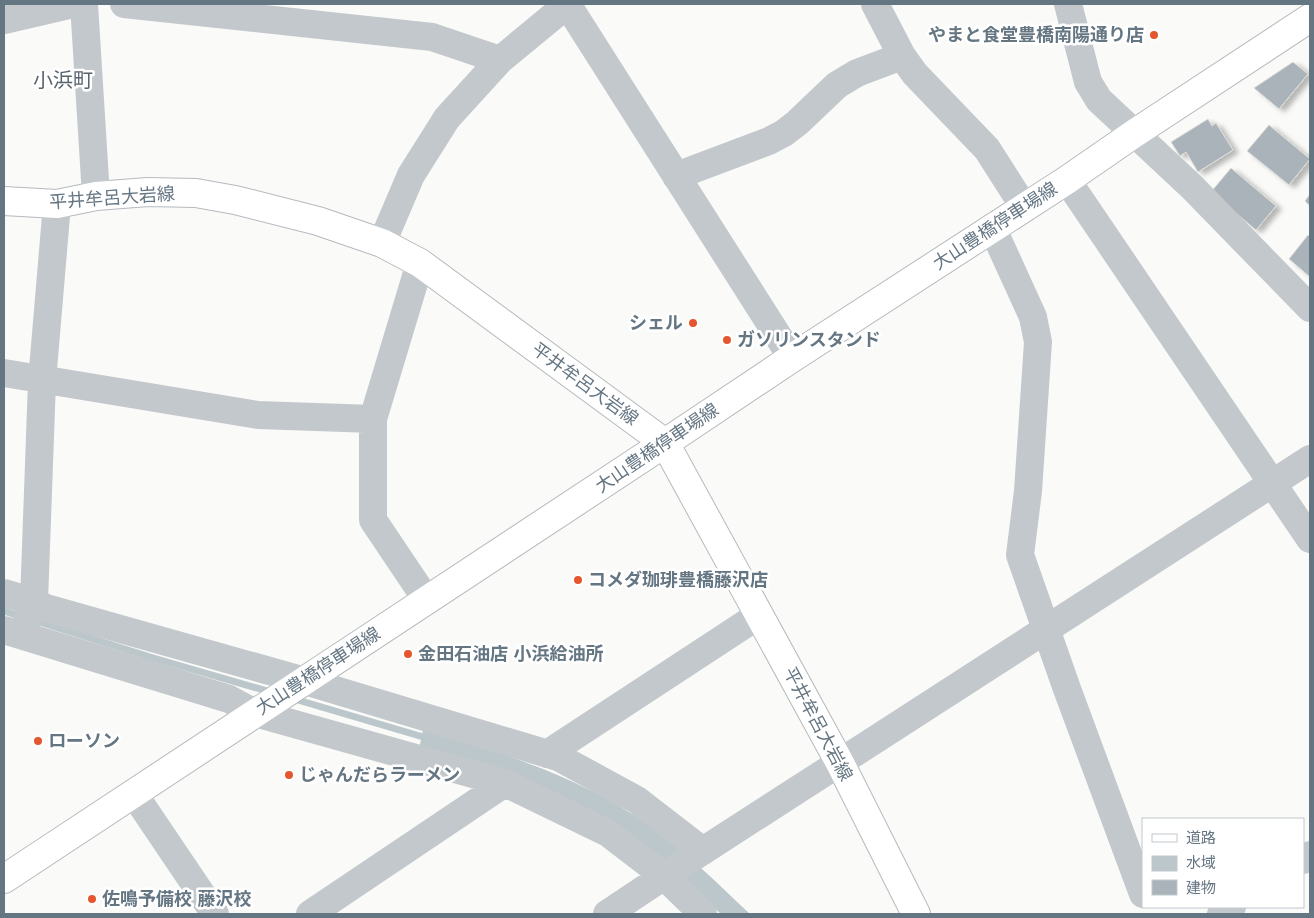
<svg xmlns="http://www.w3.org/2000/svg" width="1314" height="918" font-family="Jost,'Noto Sans JP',sans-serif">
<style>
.water{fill:#bbc7cb}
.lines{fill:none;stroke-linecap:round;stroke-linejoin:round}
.stream{stroke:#bbc7cb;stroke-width:7}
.building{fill:#aab3b9;stroke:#dcdcda;filter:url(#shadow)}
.major-casing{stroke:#b5babe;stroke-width:30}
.minor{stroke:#c3c8cc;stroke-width:28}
.major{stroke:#fff;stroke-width:28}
.poi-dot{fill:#e4572e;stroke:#fff;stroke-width:2}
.labels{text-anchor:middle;stroke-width:5;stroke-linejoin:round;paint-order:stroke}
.poi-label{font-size:18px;font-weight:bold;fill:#657683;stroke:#fff;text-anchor:start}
.street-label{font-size:18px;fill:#657683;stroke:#fff}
.quarter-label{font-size:20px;fill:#57646e;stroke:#fff}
</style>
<defs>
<filter id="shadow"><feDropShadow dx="5.5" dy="3" stdDeviation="2.5" flood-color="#0004"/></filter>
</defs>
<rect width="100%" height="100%" fill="#fafaf8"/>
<path class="water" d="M423 730C502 752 583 778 650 826 686 852 718 884 750 914H721L670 867 419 749Z"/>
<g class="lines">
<path class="stream" d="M4 611 22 617
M33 620 150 657 274 693
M291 698 430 739"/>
</g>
<path class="building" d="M1293 62 1308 74 1279 109 1254 88Z
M1208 119 1212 126 1216 123 1233 150 1198 172 1186 152 1180 156 1171 142Z
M1269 125 1310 159 1289 185 1247 151Z
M1231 168 1276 206 1256 230 1211 192Z
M1310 194V206L1305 201Z
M1308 235 1310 236V277L1289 259Z"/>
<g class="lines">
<defs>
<path id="major" d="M4 201 57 204 96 196 148 192 196 193 235 200 318 221 382 243 420 263 665 443 840 763 916 914
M4 879 665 443 792 358 1067 180 1135 133 1310 18"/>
</defs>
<use href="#major" class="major-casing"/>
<path class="minor" d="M84 4 96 196
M124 4 432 37 500 60
M567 4 792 358
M875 4 902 56 915 74 987 149 1024 207
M1068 4 1088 82 1099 100 1192 187 1310 308
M4 20 73 4
M676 176 769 141 784 133 797 123 837 85 857 73 902 56
M1067 180 1310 539
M992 227 1033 317 1038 342 1028 491 1020 555 1067 689 1143 894
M382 243 411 175 447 118 500 60 568 4
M420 263 373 419V520L426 599
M4 373 258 415 373 419
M4 593 34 602 46 608 305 681 558 757 637 800 703 851
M28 618 34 602 42 381 57 204
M4 630 229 699 255 713 505 783 608 833 664 876 703 914
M547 754 759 615
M134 794 215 914
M1303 860 1310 855
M310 914 505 783
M607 914 664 876 1310 459
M1221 914 1232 907"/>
<use href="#major" class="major"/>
</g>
<g class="poi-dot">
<circle cx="1154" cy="35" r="5"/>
<circle cx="693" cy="323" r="5"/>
<circle cx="727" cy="340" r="5"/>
<circle cx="578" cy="580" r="5"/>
<circle cx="408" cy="654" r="5"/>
<circle cx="38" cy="741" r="5"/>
<circle cx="289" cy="775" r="5"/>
<circle cx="92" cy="899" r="5"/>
</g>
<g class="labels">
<g class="poi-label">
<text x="1144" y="41" text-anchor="end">やまと食堂豊橋南陽通り店</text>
<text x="683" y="329" text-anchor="end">シェル</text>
<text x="737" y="346">ガソリンスタンド</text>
<text x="588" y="586">コメダ珈琲豊橋藤沢店</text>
<text x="418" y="660">金田石油店 小浜給油所</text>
<text x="48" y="747">ローソン</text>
<text x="299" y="781">じゃんだらラーメン</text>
<text x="102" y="905">佐鳴予備校 藤沢校</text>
</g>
<g class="street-label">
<text transform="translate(112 198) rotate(-4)" y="6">平井牟呂大岩線</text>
<text transform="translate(995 226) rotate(-33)" y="6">大山豊橋停車場線</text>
<text transform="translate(585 384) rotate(36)" y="6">平井牟呂大岩線</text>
<text transform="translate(657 448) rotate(-34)" y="6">大山豊橋停車場線</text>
<text transform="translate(318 671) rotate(-33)" y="6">大山豊橋停車場線</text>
<text transform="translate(818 724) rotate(62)" y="6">平井牟呂大岩線</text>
</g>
<g class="quarter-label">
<text x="63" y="87">小浜町</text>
</g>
</g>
<rect width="1314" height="918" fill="none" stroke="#657683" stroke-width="10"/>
<rect x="1142" y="818" width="162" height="90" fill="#ffffff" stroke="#c1c8cd"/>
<rect x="1152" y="834" width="25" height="8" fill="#ffffff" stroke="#c1c8cd"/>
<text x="1186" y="843" font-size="15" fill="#657683">道路</text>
<rect x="1152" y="856" width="25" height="15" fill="#bbc7cb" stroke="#c1c8cd"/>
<text x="1186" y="868" font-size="15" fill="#657683">水域</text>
<rect x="1152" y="880" width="25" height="15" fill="#aab3b9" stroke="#c1c8cd"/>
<text x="1186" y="893" font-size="15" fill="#657683">建物</text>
</svg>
